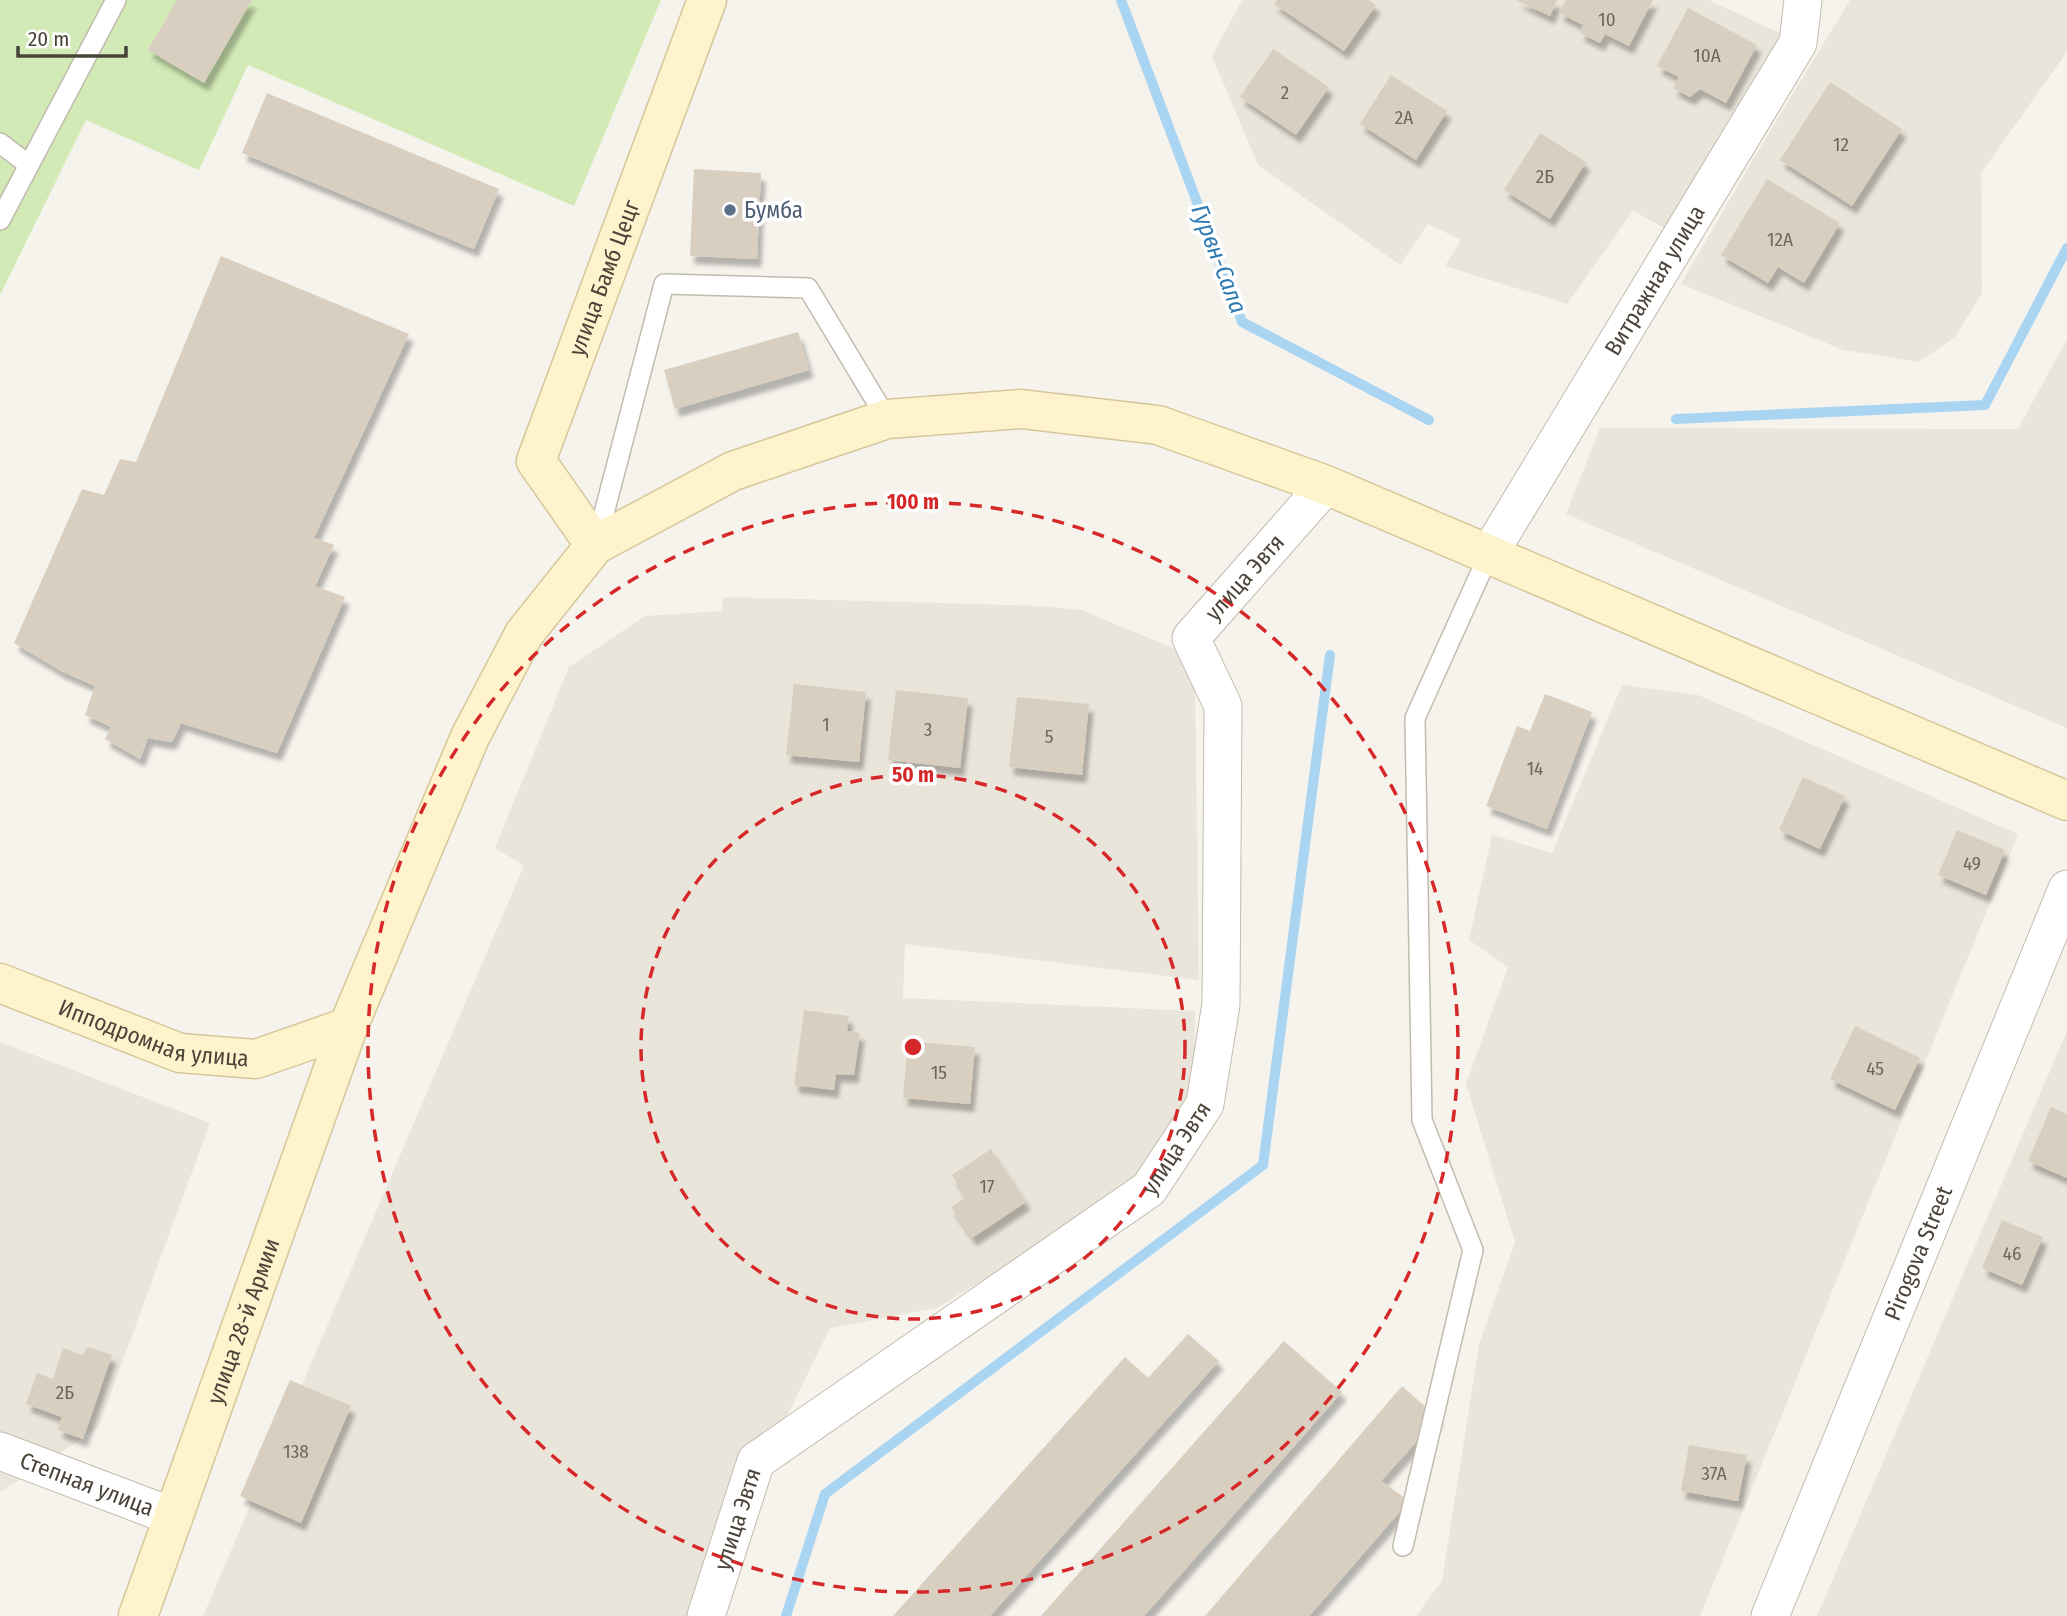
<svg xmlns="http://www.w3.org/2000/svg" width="2067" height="1616" font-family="'Fira Sans Condensed',sans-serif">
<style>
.residential{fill:#eae5da}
.green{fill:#d2eab5}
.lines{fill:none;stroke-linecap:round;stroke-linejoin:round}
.stream{stroke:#a9d4f2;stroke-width:10}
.building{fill:#d8cfc1;filter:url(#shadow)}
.lane-casing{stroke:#c2bbae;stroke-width:22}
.street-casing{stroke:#c2bbae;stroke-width:39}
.secondary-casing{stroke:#d6c79b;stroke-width:41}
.lane{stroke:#fff;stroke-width:19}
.street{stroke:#fff;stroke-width:37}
.secondary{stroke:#fff3cd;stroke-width:38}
.ring{fill:none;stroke:#d62828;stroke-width:3.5;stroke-dasharray:12 9}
.service-dot{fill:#5c6f8a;stroke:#fff;stroke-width:2.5}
.labels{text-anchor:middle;stroke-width:7;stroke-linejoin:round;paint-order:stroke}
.number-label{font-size:19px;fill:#6e675b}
.service-label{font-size:23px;fill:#4e5e75;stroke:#fff;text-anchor:start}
.street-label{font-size:23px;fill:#4b4439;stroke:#fff}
.water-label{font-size:24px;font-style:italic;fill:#2e7ab2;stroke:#fff}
.centre{fill:#d62828;stroke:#fff;stroke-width:3.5}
.ring-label{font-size:21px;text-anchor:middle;font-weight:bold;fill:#d62828;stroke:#fff;stroke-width:7;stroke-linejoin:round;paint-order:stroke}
</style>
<defs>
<filter id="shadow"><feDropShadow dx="4.5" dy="8" stdDeviation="2" flood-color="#0004"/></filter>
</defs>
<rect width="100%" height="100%" fill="#f6f3ec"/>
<path class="residential" d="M1242 0H1709L1786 36 1668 230 1633 211 1567 304 1445 266 1461 240 1428 224 1400 265 1258 165 1212 56Z
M1850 0H2067V52L1981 173 1982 293 1955 337 1919 362 1843 350 1681 284 1758 151Z
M2067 339V728L1566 514 1600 428 2018 429Z
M724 597 1040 606 1082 610 1182 652 1195 680 1199 980 905 944 903 998 1195 1011 1194 1097 1131 1190 937 1308 830 1328 689 1616H203L524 866 495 848 569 667 645 616 721 611Z
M1622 685 1698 695 2018 834 1700 1616H1416L1442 1581 1479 1345 1515 1242 1466 1084 1508 967 1469 940 1492 835 1552 853Z
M2067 1031V1616H1817Z
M0 1042 210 1123 98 1428 0 1492Z"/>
<path class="green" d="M0 0H661L574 206 248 65 199 170 86 120 0 295Z"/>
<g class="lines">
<path class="stream" d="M1121 0 1242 322 1429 420
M1676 419 1985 405 2067 248
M786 1616 825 1494 1263 1165 1330 655"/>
</g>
<path class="building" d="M177 0H252L204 83 148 50Z
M1277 0H1368L1376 5 1344 51 1274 4Z
M1516 0H1557L1550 16Z
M1566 0H1653L1629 46 1605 34 1600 43 1580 33 1583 25 1559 13Z
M1688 8 1757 45 1726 103 1700 89 1690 97 1673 88 1679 77 1657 66Z
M1273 49 1329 87 1296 135 1240 97Z
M1391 75 1447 111 1416 160 1360 124Z
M1830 82 1902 129 1852 206 1780 160Z
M267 93 499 189 474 249 242 153Z
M1540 133 1586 162 1550 219 1504 190Z
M694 169 761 173 757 259 690 256Z
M1767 179 1840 223 1804 283 1778 267 1768 283 1721 255Z
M221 256 409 334 314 538 334 545 315 586 345 597 277 753 181 723 172 742 148 738 140 759 105 739 111 727 85 715 95 686 61 671 14 643 82 489 104 495 120 459 136 462Z
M798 332 809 370 675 409 664 370Z
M794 684 866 692 859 762 786 755Z
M896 690 968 698 960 768 888 760Z
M1545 694 1592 712 1547 829 1486 806 1517 726 1530 731Z
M1017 697 1089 704 1082 775 1009 767Z
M1803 777 1845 796 1820 849 1779 830Z
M1957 830 2005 850 1986 895 1938 875Z
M804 1010 849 1016 847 1031 860 1033 854 1075 836 1074 834 1090 794 1085Z
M1855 1026 1920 1058 1895 1110 1830 1079Z
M908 1041 975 1047 970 1104 903 1098Z
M2051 1107 2067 1114V1178L2028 1161Z
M991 1149 1026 1202 972 1238 951 1207 966 1197 952 1175Z
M2002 1220 2043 1237 2022 1285 1982 1268Z
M1188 1334 1219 1361 990 1616H893L1125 1357 1148 1378Z
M1284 1341 1342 1392 1144 1616H1041Z
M88 1347 112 1355 83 1439 58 1430 62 1417 26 1404 37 1373 53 1379 63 1348 82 1355Z
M290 1380 351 1406 301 1523 240 1496Z
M1402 1386 1438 1418 1381 1481 1409 1501 1309 1616H1205Z
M1689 1445 1747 1455 1738 1501 1681 1491Z"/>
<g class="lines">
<defs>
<path id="lane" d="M0 143 29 165
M0 220 116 0
M596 544 664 284 808 288 887 419
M1403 1546 1473 1250 1422 1120 1415 718 1489 554"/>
<g id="street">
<path id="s1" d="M1489 554 1798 43 1803 0"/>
<path id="s2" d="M0 1451 174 1517"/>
<path id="s3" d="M706 1616 756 1461 1149 1189 1205 1104 1221 1004 1223 706 1191 638 1326 485"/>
<path id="s4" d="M1770 1616 2067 889"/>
</g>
<g id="secondary">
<path id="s5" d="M595 545 536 461 707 0"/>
<path id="s6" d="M0 983 180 1053 256 1059 348 1027"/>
<path id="s7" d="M138 1616 348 1027 470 737 524 634 595 545 733 471 887 419 1021 409 1158 425 1326 485 2067 801"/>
</g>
</defs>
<use href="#lane" class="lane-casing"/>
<use href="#street" class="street-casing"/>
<use href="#secondary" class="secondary-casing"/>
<use href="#lane" class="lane"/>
<use href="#street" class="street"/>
<use href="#secondary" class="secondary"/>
</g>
<g class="ring">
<circle cx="913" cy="1047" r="272"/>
<circle cx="913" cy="1047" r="545"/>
</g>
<circle class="service-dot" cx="730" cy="210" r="7"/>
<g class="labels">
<g class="number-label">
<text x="1607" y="26">10</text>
<text x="1707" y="62">10А</text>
<text x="1285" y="99">2</text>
<text x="1404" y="124">2А</text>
<text x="1841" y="151">12</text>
<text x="1545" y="183">2Б</text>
<text x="1780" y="246">12А</text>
<text x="826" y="731">1</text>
<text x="928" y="736">3</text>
<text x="1049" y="743">5</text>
<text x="1535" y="775">14</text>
<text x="1972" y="870">49</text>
<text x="1875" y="1075">45</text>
<text x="939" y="1079">15</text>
<text x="987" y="1193">17</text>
<text x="2012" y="1260">46</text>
<text x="65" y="1399">2Б</text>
<text x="296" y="1458">138</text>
<text x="1714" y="1480">37А</text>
</g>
<g class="service-label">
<text x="744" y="218">Бумба</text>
</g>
<g class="street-label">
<text dy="8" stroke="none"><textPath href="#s5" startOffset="298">улица Бамб Цецг</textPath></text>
<text dy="8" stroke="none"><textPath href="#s1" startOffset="320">Витражная улица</textPath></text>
<text dy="8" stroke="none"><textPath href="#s3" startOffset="1298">улица Эвтя</textPath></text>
<text dy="8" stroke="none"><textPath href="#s6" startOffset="163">Ипподромная улица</textPath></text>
<text dy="8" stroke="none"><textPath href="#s3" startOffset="690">улица Эвтя</textPath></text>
<text dy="8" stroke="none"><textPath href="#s4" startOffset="392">Pirogova Street</textPath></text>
<text dy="8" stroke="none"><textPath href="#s7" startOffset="313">улица 28-й Армии</textPath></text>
<text dy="8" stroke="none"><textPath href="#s2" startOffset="93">Степная улица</textPath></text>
<text dy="8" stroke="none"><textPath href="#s3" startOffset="102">улица Эвтя</textPath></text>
</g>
<g class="water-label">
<text transform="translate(1219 259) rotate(69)" y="8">Гурвн-Сала</text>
</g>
</g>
<circle cx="913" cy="1047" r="10" class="centre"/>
<g class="ring-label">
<text x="913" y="509">100 m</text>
<text x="913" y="782">50 m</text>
</g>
<path d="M18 46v10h108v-10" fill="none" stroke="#4b4439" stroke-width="3.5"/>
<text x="28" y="46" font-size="21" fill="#4b4439" stroke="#ffffff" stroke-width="5" paint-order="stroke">20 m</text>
</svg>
